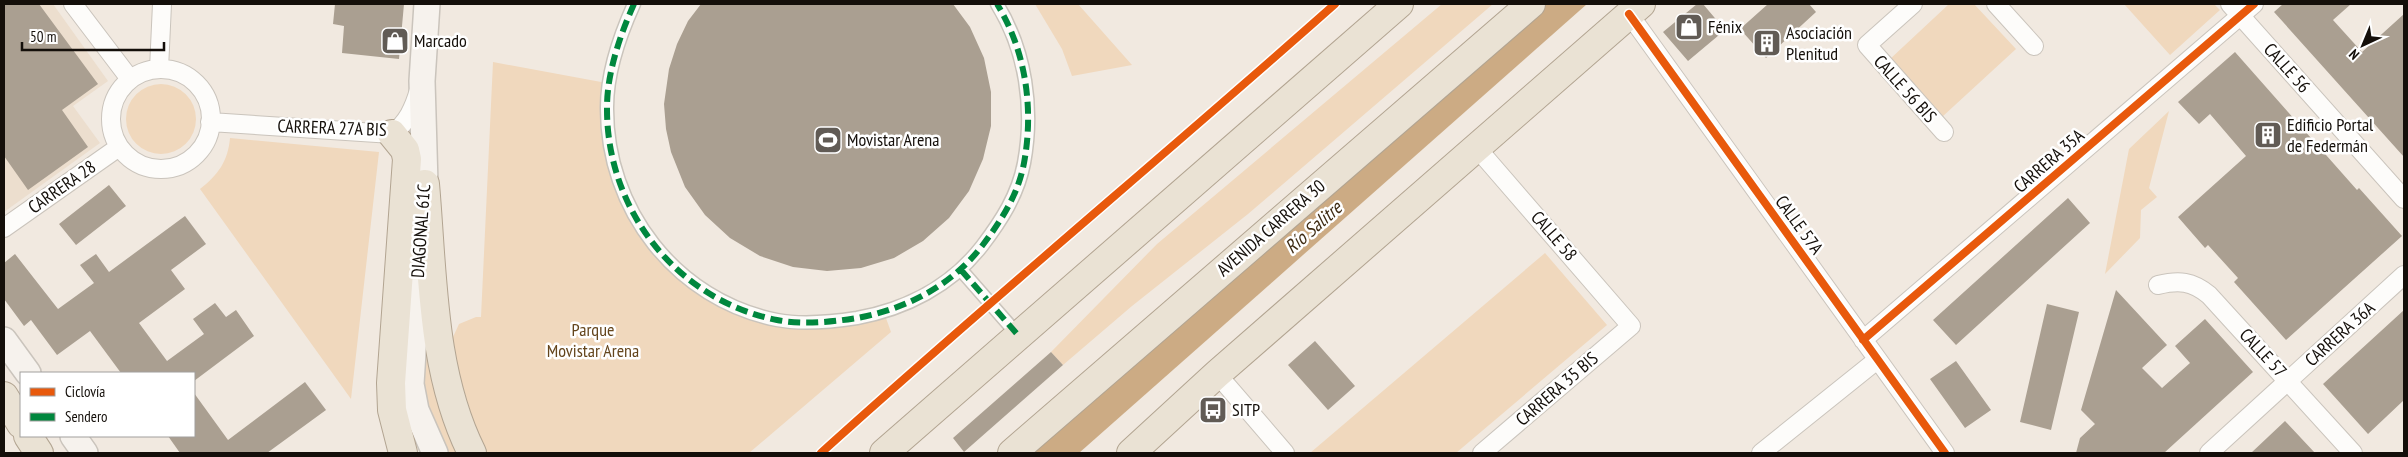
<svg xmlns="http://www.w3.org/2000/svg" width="2408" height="457" font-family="'PT Sans Narrow',sans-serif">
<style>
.built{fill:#ecdece}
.green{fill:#f0d8bd}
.water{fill:#ccab84}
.building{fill:#aa9f91}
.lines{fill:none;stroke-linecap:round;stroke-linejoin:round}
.pedestrian-casing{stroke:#cac4bc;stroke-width:15}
.minor-casing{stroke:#cac4bc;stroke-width:20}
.secondary-casing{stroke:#cac4bc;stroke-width:28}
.trunk-casing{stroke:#b2a491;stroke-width:30}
.pedestrian{stroke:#fdfcfa;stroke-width:12}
.minor{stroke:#fdfcfa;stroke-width:18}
.secondary{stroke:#f6f2ed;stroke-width:25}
.trunk{stroke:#eae2d4;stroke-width:28}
.quiet{stroke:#00873e;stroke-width:6;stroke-dasharray:12 6;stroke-linecap:butt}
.cycleway-casing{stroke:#fff;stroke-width:11}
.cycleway{stroke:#e8590c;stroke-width:8}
.labels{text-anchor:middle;stroke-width:5;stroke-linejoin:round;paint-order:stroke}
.poi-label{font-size:18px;fill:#140f0a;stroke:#fff;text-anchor:start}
.street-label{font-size:18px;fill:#140f0a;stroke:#fff}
.park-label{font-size:18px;fill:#64451c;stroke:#fff}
.water-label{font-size:19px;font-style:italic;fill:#3e2b13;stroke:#fff}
</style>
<rect width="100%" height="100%" fill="#f1e9e0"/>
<path class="built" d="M4 4H53L108 81 73 106 100 143 4 212Z"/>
<path class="green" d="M1035 4H1078L1132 65 1072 76 1062 49Z
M1442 4H1493L1248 214 1132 306 1063 365 1051 352 1157 244Z
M1949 4H1974L2016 49 1942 117 1889 60Z
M2124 4H2214L2220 10 2170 55Z
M493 62 612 84V132L629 199 672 261 726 299 779 317 833 319 882 307 891 332 749 453H486L476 431 453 353V337L459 324 476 317H481Z
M126 119a35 35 0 1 1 70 0a35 35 0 1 1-70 0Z
M2169 111 2149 188 2157 197 2141 210 2140 238 2105 274 2129 149Z
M230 138 379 152 351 399 200 189C218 175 228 161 230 138Z
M1545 253 1607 325 1456 453H1310Z
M425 325 460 453H446L429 413 425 395 423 375Z"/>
<path class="water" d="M1534 4H1587L1079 453H1029Z"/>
<path class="building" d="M4 4H39L98 84 62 110 88 147 28 190 4 156Z
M335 4H404L399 59 342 53 344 26 333 24Z
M701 4H953L970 27 984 58 991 92V126L983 159 969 191 949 218 923 241 894 258 861 268 827 271 793 267 760 256 730 238 705 215 685 187 671 152 666 129 664 104 669 69 677 44 688 21Z
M1697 4H1703L1725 30 1688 61 1663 32Z
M1768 4H1809L1816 12 1766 58 1740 29Z
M2283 4H2351L2333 20 2362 52 2404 14V157L2274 12Z
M2235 52 2357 190 2359 188 2402 236 2286 340 2234 282 2238 278 2208 245 2205 248 2178 217 2246 156 2210 114 2199 124 2178 102Z
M109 185 126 206 76 245 59 224Z
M2068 198 2090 223 1956 345 1933 320Z
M185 216 206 244 171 270 185 289 139 323 167 361 204 334 193 319 215 303 226 317 236 310 254 336 194 381V373H121L90 331 57 355 31 320 24 326 4 299V263L15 254 58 309 94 283 80 265 96 254 109 272Z
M2116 290 2167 345 2142 368 2162 388 2190 363 2175 346 2205 319 2253 372 2164 453H2076L2080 438 2095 424 2081 410Z
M2047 304 2079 312 2051 430 2020 422Z
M2404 310V400L2368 434 2323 384Z
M1315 341 1355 386 1328 410 1288 365Z
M1051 352 1063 365 964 452 953 438Z
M1956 361 1991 410 1965 428 1930 379Z
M305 382 326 410 267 453H180L168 436H194V393L228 440Z
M2285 421 2315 453H2251Z"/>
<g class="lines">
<defs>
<path id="pedestrian" d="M634 4C620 35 607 73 607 107 606 209 676 300 777 320 803 325 831 322 857 318 906 309 951 286 982 246 1001 221 1018 195 1024 163 1034 109 1026 51 997 4
M961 270 1018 335"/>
<path id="minor" d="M73 4 130 79
M1913 4 1867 45 1944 132
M1996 4 2034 46
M2230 4 2404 199
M1629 14 1945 453
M159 69 162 4
M111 119a50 50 0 1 1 100 0a50 50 0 1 1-100 0Z
M210 122 392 134C407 123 414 108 419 90
M1476 147 1631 326 1482 453
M4 228 119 147
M2158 285C2179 280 2192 281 2209 295L2353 453
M1863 340 2254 4
M1217 374 1285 453
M1761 453 1877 360
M2209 453 2404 275"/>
<path id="secondary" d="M423 203 425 184 422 81 427 4
M420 241 411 384 416 410 435 453
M4 340 28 373
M73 436 85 453"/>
<path id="trunk" d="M392 134 405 150 407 159 391 383 392 410 403 453
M425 184C433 274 431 371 472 453
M4 396 21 424
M28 436 39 453
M884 453 1399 4
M1012 453 1531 4
M1131 453 1217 374 1641 4"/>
</defs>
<use href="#pedestrian" class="pedestrian-casing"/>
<use href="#minor" class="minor-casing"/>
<use href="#secondary" class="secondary-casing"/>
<use href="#trunk" class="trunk-casing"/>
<use href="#pedestrian" class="pedestrian"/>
<use href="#minor" class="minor"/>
<use href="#secondary" class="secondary"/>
<use href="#trunk" class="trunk"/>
<path class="quiet" d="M634 4C620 35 607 73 607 107 606 209 676 300 777 320 803 325 831 322 857 318 906 309 951 286 982 246 1001 221 1018 195 1024 163 1034 109 1026 51 997 4
M961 270 1018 335"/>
<defs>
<path id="cycleway" d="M1629 14 1945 453
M1863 340 2254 4
M821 453C990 300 1165 155 1335 4"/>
</defs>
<use href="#cycleway" class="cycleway-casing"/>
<use href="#cycleway" class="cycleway"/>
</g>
<defs>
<symbol id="shop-square" viewBox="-11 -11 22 22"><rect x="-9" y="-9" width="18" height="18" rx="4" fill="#615b55" stroke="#fff"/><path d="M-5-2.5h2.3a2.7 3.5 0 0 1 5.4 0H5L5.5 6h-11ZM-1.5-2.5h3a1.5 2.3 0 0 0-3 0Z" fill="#fff"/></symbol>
<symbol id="building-square" viewBox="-11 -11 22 22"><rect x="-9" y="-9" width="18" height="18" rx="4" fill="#615b55" stroke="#fff"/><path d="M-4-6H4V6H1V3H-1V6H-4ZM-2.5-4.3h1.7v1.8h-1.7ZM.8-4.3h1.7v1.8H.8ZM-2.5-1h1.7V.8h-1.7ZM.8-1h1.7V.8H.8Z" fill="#fff"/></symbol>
<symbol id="stadium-square" viewBox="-11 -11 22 22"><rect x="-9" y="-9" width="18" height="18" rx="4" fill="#615b55" stroke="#fff"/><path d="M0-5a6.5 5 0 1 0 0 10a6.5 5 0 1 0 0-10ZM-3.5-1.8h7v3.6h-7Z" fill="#fff"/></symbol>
<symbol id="bus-square" viewBox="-11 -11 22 22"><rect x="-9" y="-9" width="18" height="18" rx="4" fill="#615b55" stroke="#fff"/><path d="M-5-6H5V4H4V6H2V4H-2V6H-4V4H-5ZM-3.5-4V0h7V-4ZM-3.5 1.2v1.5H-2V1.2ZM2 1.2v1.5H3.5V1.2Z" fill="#fff"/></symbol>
</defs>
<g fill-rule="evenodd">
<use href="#shop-square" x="1673" y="11" width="32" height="32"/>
<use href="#shop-square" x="379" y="25" width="32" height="32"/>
<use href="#building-square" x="1751" y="27" width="32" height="32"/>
<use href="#building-square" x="2252" y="119" width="32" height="32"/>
<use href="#stadium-square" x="812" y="124" width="32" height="32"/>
<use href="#bus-square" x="1197" y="394" width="32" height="32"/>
</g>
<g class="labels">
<g class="poi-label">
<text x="1708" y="33">Fénix</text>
<text x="1786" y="39">Asociación<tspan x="1786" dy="21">Plenitud</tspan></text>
<text x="414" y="47">Marcado</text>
<text x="2287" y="131">Edificio Portal<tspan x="2287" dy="21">de Federmán</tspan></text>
<text x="847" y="146">Movistar Arena</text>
<text x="1232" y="416">SITP</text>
</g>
<g class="street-label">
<text transform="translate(2287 68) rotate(48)" y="6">CALLE 56</text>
<text transform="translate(1905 89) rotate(48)" y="6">CALLE 56 BIS</text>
<text transform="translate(332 128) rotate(2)" y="6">CARRERA 27A BIS</text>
<text transform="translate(2049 161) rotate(-41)" y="6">CARRERA 35A</text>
<text transform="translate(62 187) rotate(-35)" y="6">CARRERA 28</text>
<text transform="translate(1799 225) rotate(54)" y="6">CALLE 57A</text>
<text transform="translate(1271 228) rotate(-41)" y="6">AVENIDA CARRERA 30</text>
<text transform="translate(421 231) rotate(-86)" y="6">DIAGONAL 61C</text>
<text transform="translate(1554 236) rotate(49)" y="6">CALLE 58</text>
<text transform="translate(2340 334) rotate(-42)" y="6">CARRERA 36A</text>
<text transform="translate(2263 353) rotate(47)" y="6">CALLE 57</text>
<text transform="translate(1557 389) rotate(-41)" y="6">CARRERA 35 BIS</text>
</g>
<g class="park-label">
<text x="593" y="336">Parque<tspan x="593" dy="21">Movistar Arena</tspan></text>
</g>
<g class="water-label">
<text transform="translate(1313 227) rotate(-41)" y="7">Río Salitre</text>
</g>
</g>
<rect width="2408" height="457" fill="none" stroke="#140f0a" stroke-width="10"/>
<rect x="20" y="372" width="175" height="65" fill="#ffffff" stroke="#a19f9d"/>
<rect x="30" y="388" width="25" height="8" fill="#e8590c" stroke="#a19f9d"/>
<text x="65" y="397" font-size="15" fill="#140f0a">Ciclovía</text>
<rect x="30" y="413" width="25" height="8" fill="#00873e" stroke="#a19f9d"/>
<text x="65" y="422" font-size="15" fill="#140f0a">Sendero</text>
<g transform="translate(2363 45) rotate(224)" stroke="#ffffff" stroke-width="4" paint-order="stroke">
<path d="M0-4L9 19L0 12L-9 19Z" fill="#140f0a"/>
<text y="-8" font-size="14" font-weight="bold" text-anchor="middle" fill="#140f0a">N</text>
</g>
<path d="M22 42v8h142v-8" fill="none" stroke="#140f0a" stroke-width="2.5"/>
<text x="30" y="42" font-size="15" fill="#140f0a" stroke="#ffffff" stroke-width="4" paint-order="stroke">50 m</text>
</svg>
